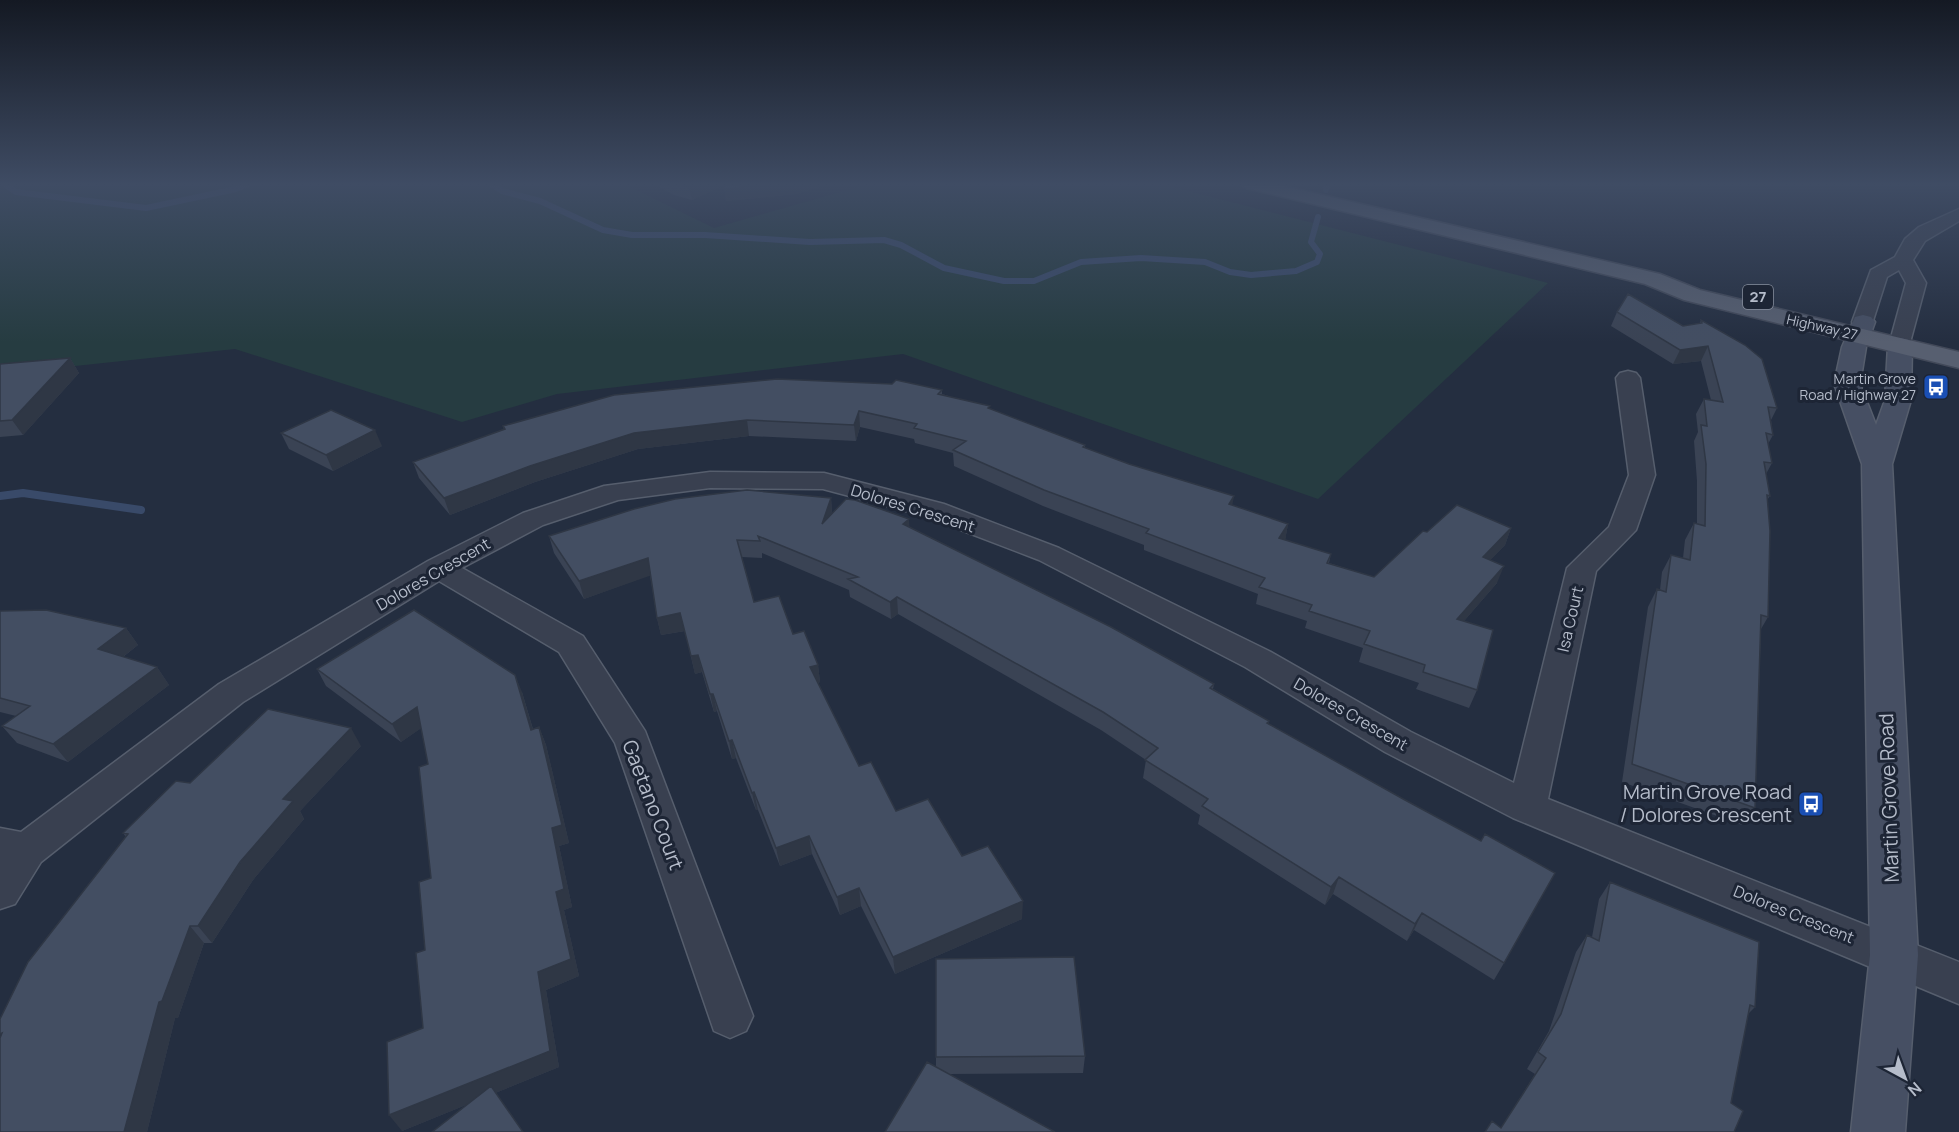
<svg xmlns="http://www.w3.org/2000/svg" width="1959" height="1132" font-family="Manrope,sans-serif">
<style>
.green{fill:#263c41}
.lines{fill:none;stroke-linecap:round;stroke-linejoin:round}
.stream-far1{stroke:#394a69;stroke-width:6}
.stream{stroke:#394a69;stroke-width:8}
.street-casing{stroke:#565e6d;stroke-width:3}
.secondary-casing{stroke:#565e6d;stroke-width:3}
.primary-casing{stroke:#424959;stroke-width:3}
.street{fill:#394050;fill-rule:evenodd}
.secondary{fill:#464f63;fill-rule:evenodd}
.primary{fill:#575f70;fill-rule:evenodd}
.wall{fill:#3a4354}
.shaded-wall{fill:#2f3745}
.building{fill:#434e62;stroke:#2f3745;stroke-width:1.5}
.labels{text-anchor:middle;stroke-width:6;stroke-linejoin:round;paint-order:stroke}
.far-street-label{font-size:14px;fill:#b5bcca;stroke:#1d2535}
.far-poi-label{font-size:14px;fill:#b5bcca;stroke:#1d2535;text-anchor:end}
.shield{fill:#1d2535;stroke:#878f9d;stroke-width:1.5}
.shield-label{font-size:15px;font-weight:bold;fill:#b5bcca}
.street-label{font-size:16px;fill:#b5bcca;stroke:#1d2535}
.near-poi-label{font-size:20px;fill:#b5bcca;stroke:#1d2535;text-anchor:end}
.near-street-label{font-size:20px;fill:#b5bcca;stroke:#1d2535}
</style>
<rect width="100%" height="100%" fill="#242e40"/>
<path class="green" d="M0 183H622L714 228 872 183H1157L1548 283 1318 499 903 354 557 394 462 422 235 349 0 374Z"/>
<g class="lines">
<path class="stream-far1" d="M8 183 6 185 16 192 146 208 236 189 250 183
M490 183 502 191 540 201 603 230 632 235H705L810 242 884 240 901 245 944 268 1004 281H1034L1081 262 1141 258 1205 262 1230 272 1251 275 1296 271 1317 262 1320 254 1311 242 1318 217
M1326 190 1328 183"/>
<path class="stream" d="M0 496 23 493 141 510"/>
<defs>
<path id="street" d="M1959 209V221L1925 241 1913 260 1926 283 1908 350H1892L1889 345 1906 283 1899 270 1887 277 1871 327H1855L1852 322 1871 270 1895 257 1905 239 1919 227Z
M1628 371 1636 373 1640 378 1655 475 1636 530 1596 571 1548 799 1959 962V1004L1513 818 1385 752 1245 667 1039 560 924 516 823 489 710 488 618 500 543 525 462 568 583 636 645 731 753 1016 746 1031 730 1038 714 1031 615 743 559 652 439 581 243 702 41 862 15 904 0 909V828L21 832 219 684 428 561 523 513 604 486 710 472 824 473 944 504 1059 548 1269 651 1411 732 1514 783 1567 568 1609 527 1629 475 1616 378 1620 373Z"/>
<path id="secondary" d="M1863 315 1871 317 1875 322 1866 347 1860 384 1876 425 1885 400 1888 345 1891 340 1900 338 1909 340 1912 345 1911 400 1892 464 1918 955 1905 1132H1851L1870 955 1862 464 1834 384 1842 347 1855 317Z"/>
<path id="primary" d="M1237 183H1271L1660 274 1700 290 1959 352V368L1684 300 1645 284 1246 188Z"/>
</defs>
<use href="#street" class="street-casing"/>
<use href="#secondary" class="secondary-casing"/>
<use href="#primary" class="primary-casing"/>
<use href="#street" class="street"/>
<use href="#secondary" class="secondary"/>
<use href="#primary" class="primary"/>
</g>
<path class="wall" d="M652 183H832L796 194 726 201 724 185 692 200 674 195Z
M1617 312 1683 326 1700 323 1701 320 1777 408 1771 420 1773 435 1768 444 1772 463 1766 474 1770 496 1767 500 1768 617 1761 629 1755 808 1742 825 1622 782 1648 607 1657 589 1660 590 1662 572 1671 555 1683 558 1685 540 1694 523 1697 524V481L1694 441 1698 432 1696 414 1704 399 1711 400 1701 361 1673 364 1611 326Z
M70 358 79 373 23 435 0 437V364Z
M942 390V394L990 409 1085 445V448L1233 506 1288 524 1285 540 1331 554 1329 563 1374 577 1427 532 1511 528 1505 545 1490 560 1497 583 1464 621 1477 690 1469 708 1416 689 1419 683 1359 662 1363 648 1305 628 1307 621 1256 604 1258 594 1144 550V545L1043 506 954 466 953 453 915 443 914 439 860 427 856 441 749 436 638 449 535 482 450 515 419 478 413 462 504 430 503 426Z
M281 433 382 446 333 471 289 449Z
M831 498 832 513 909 527 1214 684 1213 689 1269 721 1268 724 1504 963 1494 980 1414 930 1407 941 1333 894 1325 905 1198 824 1200 815 1143 778 1146 760 1101 730 898 614 891 619 850 597 849 590 762 553V558L742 557 754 602 793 634 818 665 820 682 818 683 859 766 896 811 962 856 1022 919 895 974 861 906 840 915 812 854 780 866 758 810H756L736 758 732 759 717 711 714 712 702 672 695 674 685 631 661 635 657 618 650 575 584 599 554 553 549 536Z
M0 611 126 628 138 645 123 657 157 667 169 685 68 762 17 743 2 726 16 716 0 712Z
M317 669 522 692 533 729 539 727 546 745 569 843 559 846 572 907 564 910 579 976 546 990 559 1067 402 1131 423 1028 425 950 431 878 428 764 421 728 401 742 326 686Z
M361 746 300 811 304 819 253 880 212 943H204L178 1018H175L147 1132H0L126 837 123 833 190 783Z
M1610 882 1755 1007 1748 1014 1731 1103 1501 1128 1535 1074 1527 1069 1549 1031 1576 952 1587 935 1592 937 1599 899Z
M1085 1056 1083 1073 948 1074 936 1067V1057Z"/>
<path class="shaded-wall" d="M699 183H727V184L692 200 689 187Z
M777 183H832L796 194 726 201 724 189Z
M1708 346 1701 361 1673 364 1680 350Z
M70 358 79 373 23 435 12 420Z
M859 411 860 427 856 441 854 425Z
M747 420 749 436 638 449 535 482 450 515 444 498 530 466 634 433Z
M375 430 382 446 333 471 326 455Z
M1234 496 1231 512 1229 504Z
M831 498 832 514 822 524Z
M909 519 910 536 903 524Z
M1288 524 1285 541 1279 538Z
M1511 528 1505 545 1477 574 1483 557Z
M648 558 652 575 584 599 579 581Z
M1504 566 1497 583 1451 636 1457 619Z
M897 597 898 614 891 619 890 602Z
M680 613 685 631 661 635 657 618Z
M126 628 138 645 111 666 98 649Z
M698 655 702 672 695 674 691 656Z
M818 665 820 682 813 684 810 667Z
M157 667 169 685 68 762 53 744Z
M515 675 522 692 538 747 531 730Z
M710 694H713L717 711 714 712Z
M417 707 426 725 401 742 392 724Z
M539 727 546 745 569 843 559 846 572 907 564 910 579 976 546 990 559 1067 402 1131 389 1115 538 972 556 892 552 828Z
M351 728 361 746 300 811 304 819 253 880 212 943 198 926 283 799Z
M732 740 736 758 732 759 729 741Z
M754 792 758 810H756L752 793Z
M809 836 812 854 780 866 776 848Z
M1339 877 1333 894 1325 905 1331 887Z
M859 888 861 906 840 915 837 897Z
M1023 901 1022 919 895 974 893 957Z
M1422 913 1414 930 1407 941 1415 924Z
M190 926 204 943 178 1018H175L147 1132H124L159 1002Z"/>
<path class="building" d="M673 183H699L689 187Z
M724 183H777L724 189Z
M1628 294 1683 326 1702 323 1701 320 1745 345 1762 359 1777 408 1768 407 1773 435 1766 433 1772 463 1764 462 1770 496 1767 495 1770 531 1768 617 1761 615 1755 808 1632 764 1657 589 1666 592 1671 555 1690 560 1694 523 1705 526 1706 464 1701 425 1707 426 1704 399 1723 402 1708 346 1680 350 1617 312Z
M70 358 12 420 0 421V364Z
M777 379 892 384 896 380 942 390 938 394 990 406 988 408 1085 445 1083 447 1129 464 1234 496 1229 504 1288 524 1279 538 1331 554 1327 563 1374 577 1423 531 1427 532 1457 505 1511 528 1483 557 1504 566 1457 619 1493 630 1477 690 1423 672 1425 665 1364 644 1370 631 1309 611 1312 605 1259 587 1265 578 1146 533 1149 529 1044 490 953 450 966 441 914 428 917 424 859 411 854 425 747 420 634 433 530 466 444 498 413 462 505 429 503 426 614 395Z
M331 410 375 430 326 455 281 433Z
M747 490 831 498 822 524 846 499 855 500 909 519 903 524 1111 627 1214 684 1210 688 1269 721 1267 723 1405 800 1481 841 1485 834 1555 873 1504 963 1422 913 1415 924 1339 877 1331 887 1202 806 1208 799 1145 760 1158 748 1103 712 897 597 890 602 848 579 858 577 758 536 760 541 737 540 754 602 779 596 793 634 804 631 818 665 810 667 859 766 871 762 896 811 928 799 962 856 988 846 1023 901 893 957 859 888 837 897 809 836 776 848 754 792 752 793 732 740 729 741 713 694H710L698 655 691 656 680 613 657 618 648 558 579 581 549 536 634 509 675 499Z
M46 610 126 628 98 649 157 667 53 744 2 726 30 706 0 698V611Z
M414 610 515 675 531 730 539 727 562 825 552 828 564 889 556 892 571 959 538 972 550 1051 389 1115 387 1042 423 1028 416 953 425 950 419 882 431 878 419 767 428 764 417 707 392 724 317 669Z
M268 709 351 728 283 799 293 801 240 862 198 926H190L162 1001 159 1002 124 1132H0V1038L2 1033 0 1034V1019L28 962 128 834 123 833 176 781 190 783Z
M1610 882 1759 942 1755 1007 1750 1005 1731 1103 1743 1111 1734 1132H1485L1492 1121 1501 1128 1546 1058 1538 1052 1561 1014 1587 935 1599 941Z
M1074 957 1085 1056 936 1057V959Z
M927 1062 1055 1132H885Z
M491 1086 523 1132H432Z"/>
<linearGradient id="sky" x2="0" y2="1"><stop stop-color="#141923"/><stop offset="0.54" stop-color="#3f4c64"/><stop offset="1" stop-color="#3f4c64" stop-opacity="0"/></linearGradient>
<rect width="1959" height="342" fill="url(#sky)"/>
<defs>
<symbol id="bus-square" viewBox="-11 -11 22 22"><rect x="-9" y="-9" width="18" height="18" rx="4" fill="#1a4fb4" stroke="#1d2535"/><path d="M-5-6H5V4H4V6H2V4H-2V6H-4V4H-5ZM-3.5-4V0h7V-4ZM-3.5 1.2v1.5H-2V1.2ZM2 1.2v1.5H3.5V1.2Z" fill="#fff"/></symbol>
</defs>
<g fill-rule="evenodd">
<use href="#bus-square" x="1921" y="372" width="30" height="30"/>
<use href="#bus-square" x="1796" y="789" width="30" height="30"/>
</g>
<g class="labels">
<g class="far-street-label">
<text transform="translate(1822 327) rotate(13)" y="5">Highway 27</text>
</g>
<g class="far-poi-label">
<text x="1916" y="384">Martin Grove<tspan x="1916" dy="16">Road / Highway 27</tspan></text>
</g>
<rect class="shield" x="1743" y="285" width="30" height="24" rx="4.5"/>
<g class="shield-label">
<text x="1758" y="302">27</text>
</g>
<g class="street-label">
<text transform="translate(913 508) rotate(17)" y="6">Dolores Crescent</text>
<text transform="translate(433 574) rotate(-30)" y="6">Dolores Crescent</text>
<text transform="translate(1570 619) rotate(-77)" y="6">Isa Court</text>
<text transform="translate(1351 714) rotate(30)" y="6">Dolores Crescent</text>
<text transform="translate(1794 914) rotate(22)" y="6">Dolores Crescent</text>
</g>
<g class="near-poi-label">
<text x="1792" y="799">Martin Grove Road<tspan x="1792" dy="23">/ Dolores Crescent</tspan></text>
</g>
<g class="near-street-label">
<text transform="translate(1889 798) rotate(-92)" y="7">Martin Grove Road</text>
<text transform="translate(653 805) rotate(69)" y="7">Gaetano Court</text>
</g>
</g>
<g transform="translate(1905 1078) rotate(139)" stroke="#1d2535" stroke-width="4.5" paint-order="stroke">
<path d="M0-4.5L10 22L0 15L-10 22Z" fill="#b5bcca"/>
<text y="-9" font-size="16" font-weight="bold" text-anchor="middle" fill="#b5bcca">N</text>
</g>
</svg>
